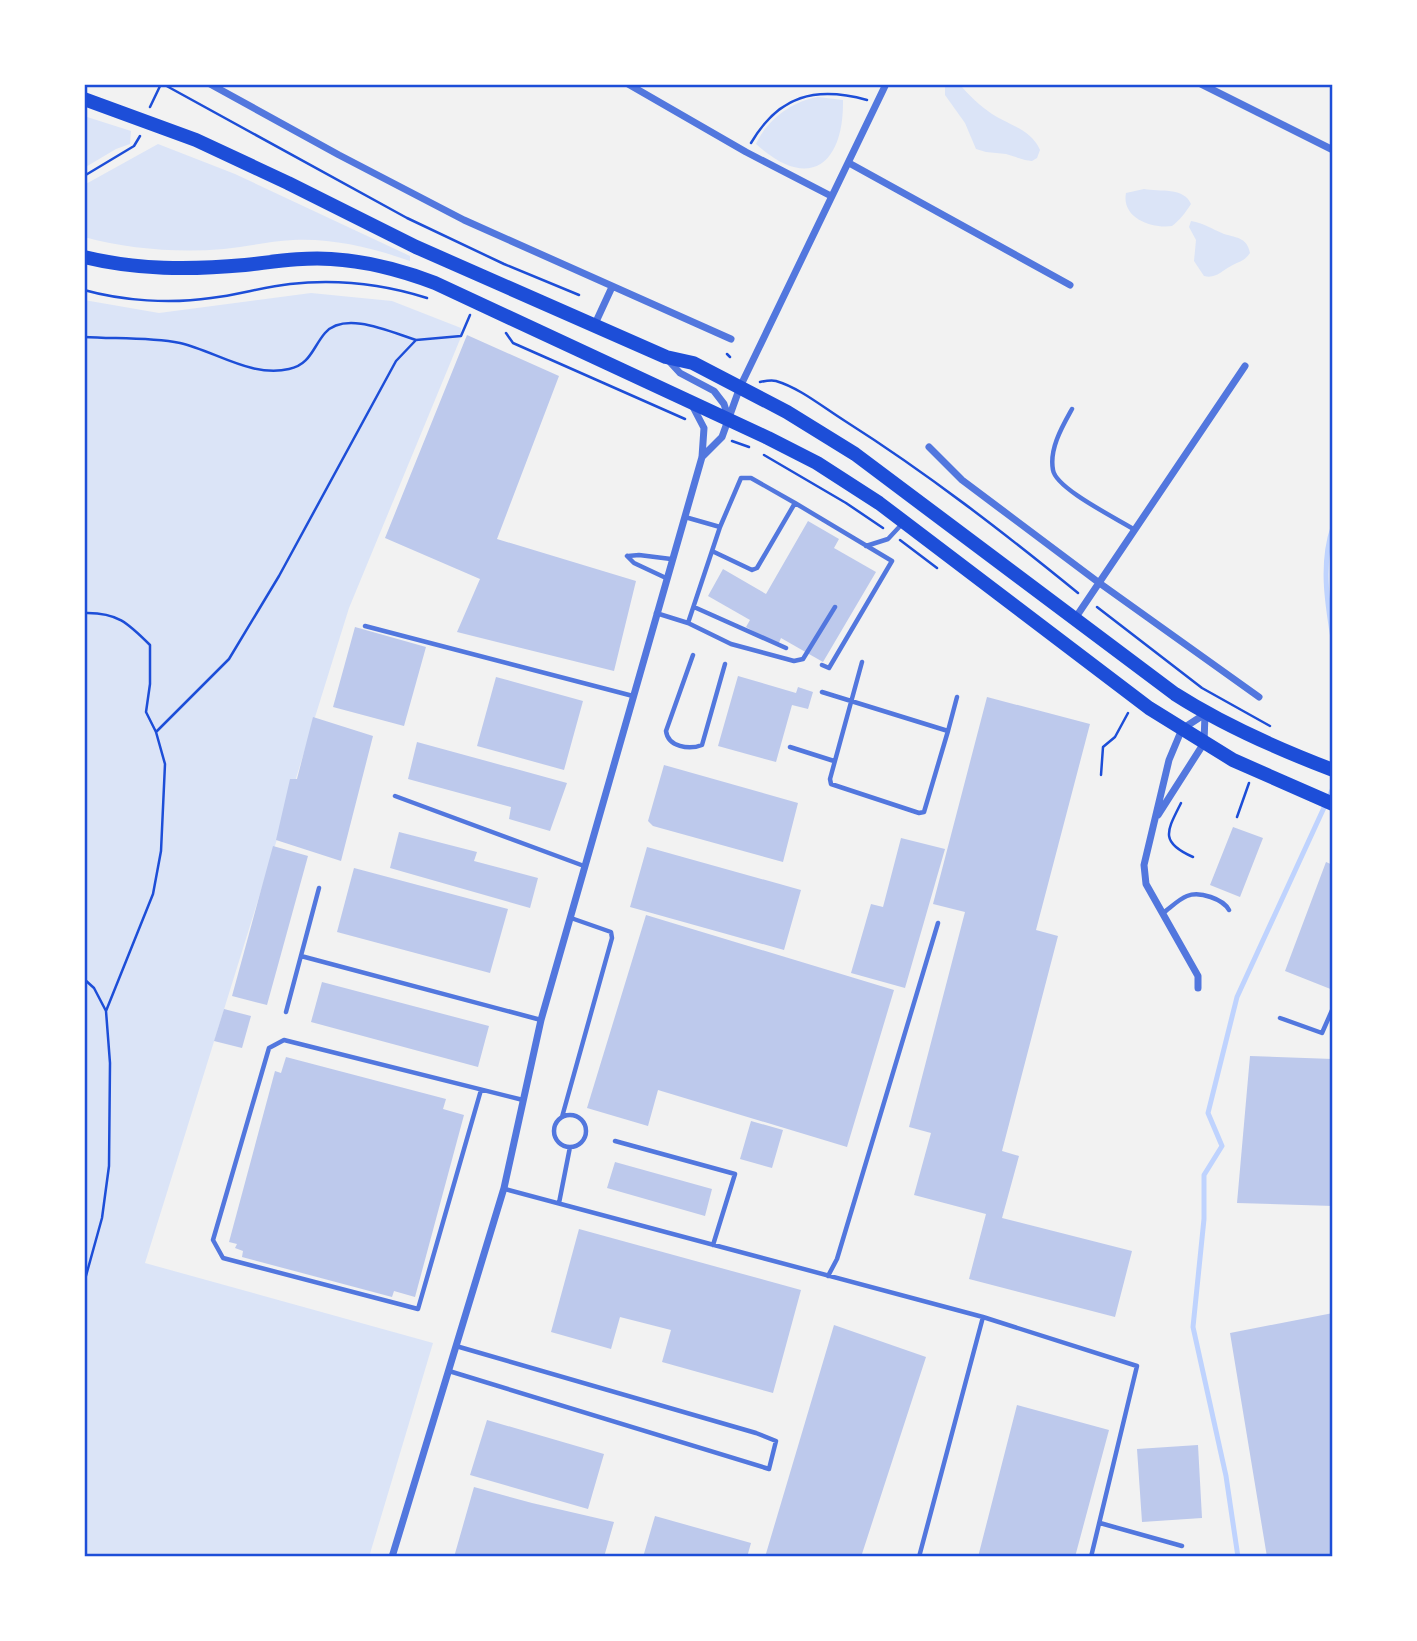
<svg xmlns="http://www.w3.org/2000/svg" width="1417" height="1641" font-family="Barlow,sans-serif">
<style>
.green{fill:#dbe4f7}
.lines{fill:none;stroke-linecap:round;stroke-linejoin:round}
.stream{stroke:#bfd3fe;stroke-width:5}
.building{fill:#bdc9ec}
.path{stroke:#1d4ed8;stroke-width:2.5}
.service{stroke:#5277de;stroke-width:4.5}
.minor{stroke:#5277de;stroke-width:7}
.primary{stroke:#1d4ed8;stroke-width:14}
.neatline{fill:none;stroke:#1d4ed8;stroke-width:2.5}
</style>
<rect width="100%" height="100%" fill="#f2f2f2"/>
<path class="green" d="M945 84H959C969 95 980 106 992 114 1009 125 1032 130 1040 150L1037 158 1032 161 1025 160 1006 154 986 152 976 149 965 123 945 95Z
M818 97 843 100C844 165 809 192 756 144 767 120 792 101 818 97Z
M84 116 131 131 130 144 116 149 84 168Z
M158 144 235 174 410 256V261C373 248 333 238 293 240 270 241 247 247 224 249 177 253 129 249 84 237V185Z
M1144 189C1160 192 1184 187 1191 204 1186 212 1179 221 1172 226 1152 229 1121 218 1126 193Z
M1191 221C1204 223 1212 229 1224 234 1238 238 1247 238 1250 253 1244 262 1239 261 1231 266 1221 271 1216 279 1204 276L1194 261 1196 240 1189 227Z
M311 293 392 301 461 328V337L349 608 145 1263 433 1343 369 1557H84V300L159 313Z"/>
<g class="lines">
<path class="stream" d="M1333 527C1321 563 1327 602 1333 638
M1238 1557 1226 1476 1193 1327 1204 1219V1175L1222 1146 1208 1113 1237 997 1333 788"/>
</g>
<path class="building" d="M467 335 559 376 497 539 636 581 614 671 457 632 480 579 385 538Z
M808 521 839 539 834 548 876 572 823 662 781 638 778 645 746 627 750 620 708 596 723 569 766 594Z
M355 627 426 647 404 726 333 707Z
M738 676 796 693 798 687 813 692 808 709 792 705 776 762 718 746Z
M496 677 583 701 564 770 477 746Z
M987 697 1090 724 1036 930 1058 936 1002 1151 1019 1156 1002 1218 1132 1251 1115 1317 969 1279 986 1214 914 1195 931 1133 909 1127 965 912 933 904Z
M313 717 373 736 341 861 276 840 290 779H297Z
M417 742 567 783 550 831 509 819 511 807 408 779Z
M664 765 798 803 783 862 653 826 648 821Z
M1233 827 1263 838 1240 897 1210 885Z
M399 832 477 852 474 861 538 878 530 908 390 868Z
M901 838 945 849 905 988 851 973 871 904 883 907Z
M273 846 308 856 267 1005 232 996Z
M647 847 801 890 784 950 630 907Z
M1326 862 1333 865V990L1285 971Z
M354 868 508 909 490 973 337 932Z
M646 915 894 990 847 1147 658 1090 648 1126 587 1108Z
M322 982 489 1026 478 1067 311 1022Z
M224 1009 251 1016 242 1048 214 1041Z
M1250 1056 1333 1059V1206L1237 1203Z
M286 1057 446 1099 443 1109 464 1115 415 1297 394 1291 392 1297 242 1257 243 1251 235 1248 237 1244 229 1242 275 1071 281 1073Z
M751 1121 783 1130 772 1168 740 1159Z
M615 1162 712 1189 705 1216 607 1188Z
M579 1229 801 1290 773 1393 662 1362 671 1330 620 1317 611 1349 551 1332Z
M1333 1313V1557H1267L1230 1333Z
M834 1325 926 1357 861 1557H765Z
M1017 1405 1109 1430 1075 1557H978Z
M487 1420 604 1454 588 1509 470 1475Z
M1198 1445 1202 1518 1142 1522 1137 1449Z
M474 1487 532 1503 614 1522 604 1557H454Z
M655 1516 751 1543 747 1557H643Z"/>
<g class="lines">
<path class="path" d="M163 84 407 218 504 264 579 295
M150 107 161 84
M751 143C779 95 816 86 867 100
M84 176 134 146 140 136
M84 290C123 301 171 304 211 298 237 295 263 287 290 284 335 279 383 284 427 298
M506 333 513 343 685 419
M84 337C115 339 149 337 180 343 215 351 252 378 289 369 310 365 313 347 325 333 345 310 393 333 416 340
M727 354 730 357
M760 382C765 381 771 380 776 381 800 388 824 408 845 421 927 473 1003 532 1078 593
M732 441 749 447
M764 455 846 503 883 528
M900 540 937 568
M1097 607 1202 688 1270 726
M84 613C117 612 128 623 150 645V684L146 712 156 732 165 764 161 851 153 894 106 1011
M156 732 229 659 279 576 396 361 416 340 461 336 470 315
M1101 775 1103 747 1115 737 1128 713
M1181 803C1167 831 1159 842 1193 857
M1237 817 1249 783
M84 979 94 988 106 1011 110 1063 109 1166 102 1218 84 1283"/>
<path class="service" d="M1072 409C1062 427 1049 449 1053 470 1056 489 1118 519 1135 530
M795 503 892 561 829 668 822 665
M685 517 720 527
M866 546 888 539 902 524
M627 556 634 563 666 578
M628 556 639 555 671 559
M694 607 786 648
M656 613 688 623 720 527 741 478H751L795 503 757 568 752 570 712 551
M688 623 731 644 794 661 803 659 835 607
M365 626 633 696
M693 655 666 731C668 747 689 750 702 745L725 664
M822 692 948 731 924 812 919 813 831 784 830 779 862 662
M948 731 957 697
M790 747 834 761
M395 796 584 866
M1163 913C1170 908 1179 899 1187 896 1200 891 1223 899 1229 910
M301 956 541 1020
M286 1012 319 888
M1280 1018 1322 1033 1333 1008
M481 1090 418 1309 223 1258 213 1240 269 1048 284 1040 523 1100
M554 1131a16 16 0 1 1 32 0a16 16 0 1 1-32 0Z
M562 1117 612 938 611 932 571 918
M615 1141 735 1174 713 1245
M505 1189 983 1317 1137 1366 1091 1557
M559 1203 570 1147
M828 1276 837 1259 938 923
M449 1371 769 1469 776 1441 756 1433 456 1346
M1100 1523 1182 1546
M919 1557 983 1317"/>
<path class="minor" d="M210 84 339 155 464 220 731 339
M628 84 746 152 831 196
M1201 84 1333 150
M849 163 1070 285
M594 326 612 287
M668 360 680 373 714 391 724 404 729 420
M929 447 962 480 1098 582 1259 697
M702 457 722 437 740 387 886 84
M1074 620 1245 366
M1158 815 1204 743 1205 714
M1198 988V976L1146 884 1144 865 1169 760 1182 729 1205 714
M392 1557 504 1188 541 1020 702 457 704 428 693 407"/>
<path class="primary" d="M84 99 196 140 288 183 416 247 666 357 693 363 787 412 855 454 1175 694C1225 726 1278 749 1333 770
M84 257C137 270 190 270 245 265 273 262 302 257 331 259 368 261 401 270 435 283L768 438 817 463 879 503 1149 708 1233 760 1333 804"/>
</g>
<rect width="1417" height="1641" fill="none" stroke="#ffffff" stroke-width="172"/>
<rect x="86" y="86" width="1245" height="1469" class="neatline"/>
</svg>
